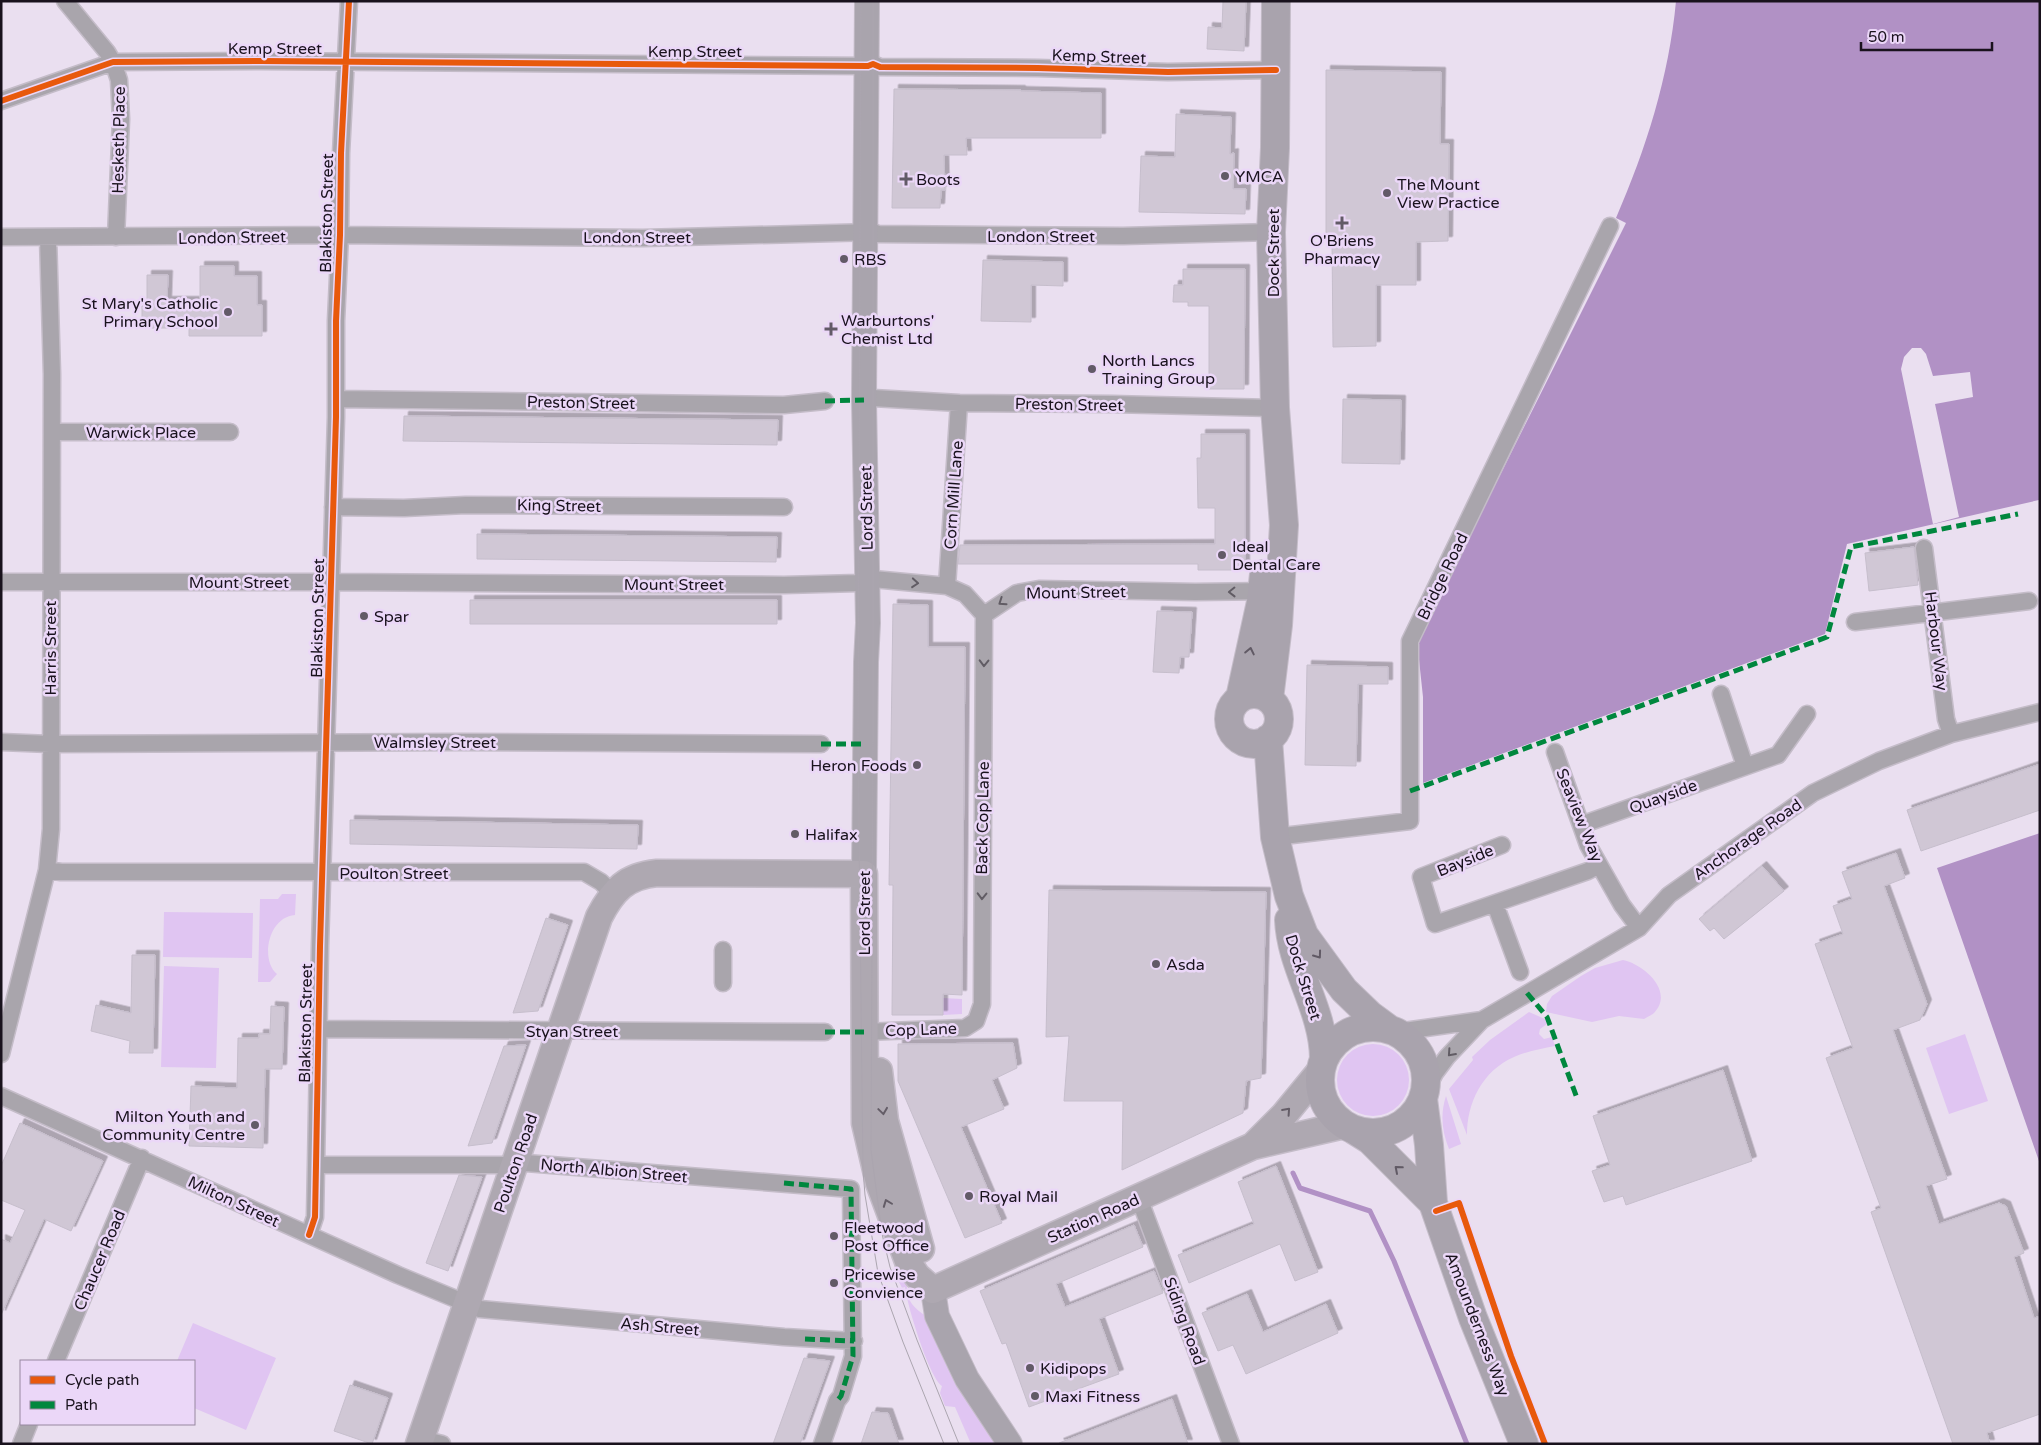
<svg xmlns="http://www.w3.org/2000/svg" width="2041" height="1445" font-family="'Varela Round',sans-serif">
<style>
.green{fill:#e0c5f2}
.water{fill:#b191c5}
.pier{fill:#eadff0}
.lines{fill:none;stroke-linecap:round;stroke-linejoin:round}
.stream{stroke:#b191c5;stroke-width:5}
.building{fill:#d0c7d5;stroke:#c6becc;filter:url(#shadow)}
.street-casing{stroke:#c4bcc8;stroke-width:19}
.secondary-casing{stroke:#c4bcc8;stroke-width:26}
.primary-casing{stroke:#c4bcc8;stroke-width:29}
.highway-casing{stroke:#c4bcc8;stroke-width:30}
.street{stroke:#a9a5ac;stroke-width:16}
.secondary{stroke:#a9a4ad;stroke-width:24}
.primary{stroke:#aea8b1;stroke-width:26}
.highway{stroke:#a9a3ad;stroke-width:28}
.tram{stroke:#aba5af;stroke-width:1}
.quiet{stroke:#00873e;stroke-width:5;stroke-dasharray:10 5;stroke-linecap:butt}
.cycleway-casing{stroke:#ebd7f8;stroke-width:9}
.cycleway{stroke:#e8590c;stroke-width:6}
.oneway{stroke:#615c64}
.oneway2{stroke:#615a65}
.oneway3{stroke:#645d67}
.poi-dot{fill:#625a67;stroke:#ebd7f8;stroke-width:2}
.labels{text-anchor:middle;stroke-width:5;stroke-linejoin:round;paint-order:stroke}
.street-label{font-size:16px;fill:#19121d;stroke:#ebd7f8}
.poi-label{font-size:16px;fill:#19121d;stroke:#ebd7f8;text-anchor:start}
</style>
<defs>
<filter id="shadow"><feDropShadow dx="4.5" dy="-4.5" stdDeviation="0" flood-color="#0004"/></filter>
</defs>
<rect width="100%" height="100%" fill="#eadff0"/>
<path class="green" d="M282 894H296L295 915C268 917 260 960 277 974L270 982H258L260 899H278Z
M164 912 253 913 252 958 163 957Z
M1623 960C1643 964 1675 991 1654 1013 1652 1015 1647 1017 1644 1019L1619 1016 1592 1022 1546 1012 1547 1004 1552 996 1581 976 1595 968Z
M164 966 219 968 216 1068 161 1067Z
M943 998 962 999V1014L943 1015Z
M1529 1012 1545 1019 1547 1024 1540 1029 1539 1034 1544 1039 1552 1037 1555 1046C1541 1049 1527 1051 1514 1057 1482 1071 1467 1103 1467 1135L1449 1089 1473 1060 1472 1057 1490 1040Z
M1965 1034 1988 1101 1949 1114 1926 1048Z
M1337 1080a36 36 0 1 1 72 0a36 36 0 1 1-72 0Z
M1446 1096 1461 1144 1449 1149C1442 1132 1440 1114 1446 1096Z
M906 1271C908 1294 904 1302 926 1316L998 1444H971L955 1407 945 1406 940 1393 942 1386C929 1377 907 1305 905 1287L902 1288 898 1280 900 1277 899 1273Z
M193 1323 276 1358 246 1430 194 1408V1361H177Z"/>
<path class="water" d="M1676 1H2040V504L2039 500 1847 544 1825 634 1423 783V697L1417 641 1626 223 1616 218C1646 149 1669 77 1676 1Z
M2040 833V1164L1937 868Z"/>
<path class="pier" d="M1912 348H1921L1926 354 1933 376 1970 372 1973 397 1935 404 1959 517 1933 524 1901 369 1904 357Z"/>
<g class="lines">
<path class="stream" d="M1293 1173 1300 1188 1370 1211 1394 1261 1467 1444"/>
</g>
<path class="building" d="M1223 1H1246L1244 51 1207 49 1208 27 1222 28Z
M1326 70 1441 72 1440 144H1449L1448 241 1416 242V285H1376V346L1333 347 1332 241H1326Z
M894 89 1021 90V91L1101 93V138H966L967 155H944L945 190H941L940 208H892Z
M1176 114 1231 117 1230 154 1234 153 1233 189H1246L1245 214 1139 212 1141 156 1175 157Z
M983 260 1063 262V286L1031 285V322L981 321Z
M200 266H234V276H257V305H262V336H189V328H142V306L147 307V275H168L167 301H200Z
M1183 269H1245L1244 389H1209V306H1188V302H1173L1174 285H1183Z
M1343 399 1401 400 1400 464 1342 463Z
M404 416 778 420 777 445 403 441Z
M1201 434H1245V566L1237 570H1198V564H958L960 545 1215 544V508H1198L1197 458H1201Z
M477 534 777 537 776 562 477 559Z
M1914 547 1918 585 1869 591 1865 553Z
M470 600H777V624H470Z
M893 604 928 605V647H965L962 995 943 994V1015H892L893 885H889Z
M1157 611 1192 612 1189 657H1180L1179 673 1153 672Z
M1307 665 1388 667V684H1358L1356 766 1305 765Z
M2040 764V810L1921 851 1907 810Z
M350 820 638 825 637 849 350 844Z
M1896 853 1905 878 1884 886 1927 1004 1920 1020 1893 1030 1947 1179 1926 1186 1939 1224 1999 1203 2006 1206 2024 1253 2014 1257 2034 1318 2040 1316V1414L1987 1433 1990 1444H1953L1871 1212 1881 1208 1826 1058 1853 1048 1815 944 1843 934 1833 906 1852 899 1842 872Z
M1762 866 1784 891 1724 939 1714 928 1710 931 1699 919Z
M1049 890 1266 892 1261 1078 1246 1081 1243 1113 1122 1170 1123 1101H1064L1069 1036 1046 1037Z
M546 918 568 925 538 1011 513 1013Z
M132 955H155L153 1053H129L130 1041 91 1031 96 1005 131 1013Z
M271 1006 284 1007 282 1069H265L263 1148 189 1146 191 1086 237 1088 238 1038H259V1034H270Z
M1013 1043 1017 1068 992 1080 1004 1109 961 1127 1002 1223 965 1238 898 1081V1044Z
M526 1045 492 1143 468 1146 504 1046Z
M1723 1070 1752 1161 1626 1205 1623 1196 1604 1202 1592 1171 1610 1165 1593 1116Z
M20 1123 103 1161 71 1231 44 1219 1 1315V1239L10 1243 25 1210 1 1200V1166Z
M1276 1166 1318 1272 1295 1281 1280 1244 1189 1283 1178 1255 1254 1224 1238 1182Z
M459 1175 482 1177 448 1271 426 1263Z
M1134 1225 1143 1247 1056 1284 1065 1307 1154 1271 1163 1293 1099 1319 1119 1374 1029 1407 1006 1343 1002 1344 980 1291Z
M1247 1294 1263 1332 1326 1304 1338 1333 1246 1374 1233 1345 1218 1351 1202 1313Z
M804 1358 830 1361 800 1444H773Z
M350 1385 388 1398 372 1444 334 1431Z
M1172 1399 1188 1444H1060L1059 1443Z
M872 1412 888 1413 899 1444H861Z"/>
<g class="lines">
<defs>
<path id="street" d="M65 1 107 52 113 62 119 80 121 119 116 237
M1 101 113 62 261 61 868 66 873 64 880 67 1038 68 1168 72 1276 70
M1 237 340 235 643 238 873 232 878 234 1123 236 1271 232
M336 399 784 405 825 401
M864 400 873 398 959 403 1112 404 1275 408
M52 432H230
M333 507 404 508 466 505 784 507
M1924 548 1946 719 1951 734
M1 582H331L784 585 858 583 873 579 947 586 965 594 984 615
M947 586 959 403
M984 615 1017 593 1039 589 1195 592 1270 591
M1855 622 2029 601
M1721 694 1745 766
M1 742 50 744 458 742 821 744
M1555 752 1588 845 1622 905 1639 928
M1581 825 1778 755 1807 714
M1275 837 1410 821V641L1610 226
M1502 845 1421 877 1435 924 1588 871 1599 865
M47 870 61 872H584L601 882 613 894
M1495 904 1520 972
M723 950V983
M319 1029 825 1032
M864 1032 965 1028 976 1021 982 1004 984 615
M1397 1032 1482 1020
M1 1054 47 870 51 829 52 374 48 237
M1426 1090 1435 1073 1447 1057 1482 1020 1639 928 1669 895 1813 793 1879 761 1951 734 2040 712
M1 1096 398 1275 480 1309 784 1337 854 1341
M316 1165H515L526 1163 851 1189 853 1356 841 1396 837 1401 822 1444
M1139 1198 1231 1444
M309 1235 315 1217 316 1165 320 946 336 417V321L340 235 341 153 349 1
M56 1361 142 1158
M422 1439 442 1444
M21 1444 29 1424"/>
<path id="secondary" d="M864 874 866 662 868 623 864 400 867 1
M933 1290 937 1316 967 1379 1010 1444"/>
<path id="primary" d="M879 1071 885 1121 921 1249
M1253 1146 1284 1115 1321 1070
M933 1290 1253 1146 1344 1125
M419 1444 599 917C613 890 626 876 657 873L864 874 865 1123 879 1183 909 1264 917 1276 933 1290"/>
<path id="highway" d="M1229 719a25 25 0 1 1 50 0a25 25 0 1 1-50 0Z
M1240 698 1261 602 1264 574
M1269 699 1278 625 1284 525 1275 408 1271 232 1275 148 1276 1
M1268 739 1275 837 1289 896 1304 935 1344 990 1370 1015 1389 1029
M1289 920C1291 968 1324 1010 1324 1059
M1320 1080a53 53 0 1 1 106 0a53 53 0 1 1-106 0Z
M1423 1099 1429 1145 1433 1203 1473 1318 1524 1444
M1354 1130 1370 1140 1433 1203"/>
</defs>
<use href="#street" class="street-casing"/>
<use href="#secondary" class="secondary-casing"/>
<use href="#primary" class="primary-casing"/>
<use href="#highway" class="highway-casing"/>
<use href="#street" class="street"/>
<use href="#secondary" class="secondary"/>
<use href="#primary" class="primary"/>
<use href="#highway" class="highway"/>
<path class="tram" d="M861 1 858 745 863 1170 865 1195 878 1273 903 1342 944 1444
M873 1V741L871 1150 882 1234 890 1267 917 1340 959 1444"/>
<path class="quiet" d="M825 401 864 400
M821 744H865
M1410 791 1827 637 1851 547 2018 514
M1527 993 1547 1017 1577 1098
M825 1032H864
M784 1183 851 1189 853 1356 841 1396 837 1401
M805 1339 854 1341"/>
<defs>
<path id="cycleway" d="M1 101 113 62 261 61 868 66 873 64 880 67 1038 68 1168 72 1276 70
M1436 1211 1459 1203 1511 1356 1545 1444
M309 1235 315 1217 316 1165 320 946 336 417V321L340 235 341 153 349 1"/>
</defs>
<use href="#cycleway" class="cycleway-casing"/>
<use href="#cycleway" class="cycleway"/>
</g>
<defs><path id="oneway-chevron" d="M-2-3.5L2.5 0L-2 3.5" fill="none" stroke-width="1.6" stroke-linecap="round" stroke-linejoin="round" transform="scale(1.25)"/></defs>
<g class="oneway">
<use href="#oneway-chevron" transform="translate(915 583) rotate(5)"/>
<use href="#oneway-chevron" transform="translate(1232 592) rotate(179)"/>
<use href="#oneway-chevron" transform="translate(1002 602) rotate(146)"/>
<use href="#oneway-chevron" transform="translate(984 663) rotate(91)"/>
<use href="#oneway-chevron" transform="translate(982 896) rotate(91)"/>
<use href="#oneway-chevron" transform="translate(1451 1053) rotate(132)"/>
</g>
<g class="oneway2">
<use href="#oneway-chevron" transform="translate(1250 651) rotate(-78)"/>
<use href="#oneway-chevron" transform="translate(1318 955) rotate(54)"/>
<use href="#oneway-chevron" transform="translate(1398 1169) rotate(-139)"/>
</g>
<g class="oneway3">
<use href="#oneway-chevron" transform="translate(883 1111) rotate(82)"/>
<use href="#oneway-chevron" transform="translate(1287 1111) rotate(-48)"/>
<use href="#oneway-chevron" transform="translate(887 1203) rotate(-111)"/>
</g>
<g class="poi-dot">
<circle cx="1225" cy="176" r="5"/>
<path d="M903.5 171.5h5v5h5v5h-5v5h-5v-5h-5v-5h5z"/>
<circle cx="1387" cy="193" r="5"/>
<path d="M1339.5 215.5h5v5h5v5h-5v5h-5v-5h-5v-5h5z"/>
<circle cx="844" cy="259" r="5"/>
<circle cx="228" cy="312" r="5"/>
<path d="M828.5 321.5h5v5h5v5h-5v5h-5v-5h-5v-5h5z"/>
<circle cx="1092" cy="369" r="5"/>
<circle cx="1222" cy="555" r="5"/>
<circle cx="364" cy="616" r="5"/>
<circle cx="917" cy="765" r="5"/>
<circle cx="795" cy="834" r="5"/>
<circle cx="1156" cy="964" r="5"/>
<circle cx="255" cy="1125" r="5"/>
<circle cx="969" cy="1196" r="5"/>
<circle cx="834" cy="1236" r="5"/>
<circle cx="834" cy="1283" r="5"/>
<circle cx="1030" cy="1368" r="5"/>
<circle cx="1035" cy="1396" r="5"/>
</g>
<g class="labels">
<g class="street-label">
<text x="275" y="54">Kemp Street</text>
<text x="695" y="57">Kemp Street</text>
<text transform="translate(1099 56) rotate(2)" y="6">Kemp Street</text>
<text transform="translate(118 140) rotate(-89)" y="6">Hesketh Place</text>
<text transform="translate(326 213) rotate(-89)" y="6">Blakiston Street</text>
<text x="1041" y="242">London Street</text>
<text transform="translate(232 237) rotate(-1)" y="6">London Street</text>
<text x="637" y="243">London Street</text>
<text transform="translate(1273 253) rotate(-90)" y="6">Dock Street</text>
<text transform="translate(581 402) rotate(1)" y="6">Preston Street</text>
<text transform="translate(1069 404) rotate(1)" y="6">Preston Street</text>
<text x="141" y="438">Warwick Place</text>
<text transform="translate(953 495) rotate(-86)" y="6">Corn Mill Lane</text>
<text transform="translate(559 505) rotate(1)" y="6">King Street</text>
<text transform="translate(866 508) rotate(-91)" y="6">Lord Street</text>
<text transform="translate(1442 576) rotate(-64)" y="6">Bridge Road</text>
<text x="239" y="588">Mount Street</text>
<text x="674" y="590">Mount Street</text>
<text transform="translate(1076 592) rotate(-1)" y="6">Mount Street</text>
<text transform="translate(317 618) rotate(-89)" y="6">Blakiston Street</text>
<text transform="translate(1937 641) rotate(83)" y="6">Harbour Way</text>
<text transform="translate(50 648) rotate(-90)" y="6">Harris Street</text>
<text x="435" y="748">Walmsley Street</text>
<text transform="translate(1663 796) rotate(-20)" y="6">Quayside</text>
<text transform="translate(1580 815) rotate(68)" y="6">Seaview Way</text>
<text transform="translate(982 818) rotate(-89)" y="6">Back Cop Lane</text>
<text transform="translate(1747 839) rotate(-35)" y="6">Anchorage Road</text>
<text transform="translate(1465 860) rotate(-22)" y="6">Bayside</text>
<text x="394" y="879">Poulton Street</text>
<text transform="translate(864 913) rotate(-90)" y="6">Lord Street</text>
<text transform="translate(1304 977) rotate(73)" y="6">Dock Street</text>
<text transform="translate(305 1023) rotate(-89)" y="6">Blakiston Street</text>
<text transform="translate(921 1029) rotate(-2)" y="6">Cop Lane</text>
<text x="572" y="1037">Styan Street</text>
<text transform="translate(515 1163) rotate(-71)" y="6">Poulton Road</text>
<text transform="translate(614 1170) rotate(5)" y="6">North Albion Street</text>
<text transform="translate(234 1201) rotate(25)" y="6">Milton Street</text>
<text transform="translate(1093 1218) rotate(-24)" y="6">Station Road</text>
<text transform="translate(99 1260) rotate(-67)" y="6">Chaucer Road</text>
<text transform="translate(1185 1321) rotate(70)" y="6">Siding Road</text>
<text transform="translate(1478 1324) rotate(69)" y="6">Amounderness Way</text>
<text transform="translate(660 1326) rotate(5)" y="6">Ash Street</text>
</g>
<g class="poi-label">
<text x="1235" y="182">YMCA</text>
<text x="916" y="185">Boots</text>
<text x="1397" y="190">The Mount<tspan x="1397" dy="18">View Practice</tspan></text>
<text x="1342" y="246" text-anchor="middle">O'Briens<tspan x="1342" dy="18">Pharmacy</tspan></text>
<text x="854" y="265">RBS</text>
<text x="218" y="309" text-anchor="end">St Mary's Catholic<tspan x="218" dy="18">Primary School</tspan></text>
<text x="841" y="326">Warburtons'<tspan x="841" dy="18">Chemist Ltd</tspan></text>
<text x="1102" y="366">North Lancs<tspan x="1102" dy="18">Training Group</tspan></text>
<text x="1232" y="552">Ideal<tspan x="1232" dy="18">Dental Care</tspan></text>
<text x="374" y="622">Spar</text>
<text x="907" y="771" text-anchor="end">Heron Foods</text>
<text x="805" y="840">Halifax</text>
<text x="1166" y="970">Asda</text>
<text x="245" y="1122" text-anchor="end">Milton Youth and<tspan x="245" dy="18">Community Centre</tspan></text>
<text x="979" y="1202">Royal Mail</text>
<text x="844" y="1233">Fleetwood<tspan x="844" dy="18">Post Office</tspan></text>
<text x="844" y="1280">Pricewise<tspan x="844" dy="18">Convience</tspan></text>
<text x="1040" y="1374">Kidipops</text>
<text x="1045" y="1402">Maxi Fitness</text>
</g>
</g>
<rect width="2041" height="1445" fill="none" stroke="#19121d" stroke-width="5"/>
<rect x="20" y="1360" width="175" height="65" fill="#ebd7f8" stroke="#9788a0"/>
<rect x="30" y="1376" width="25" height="8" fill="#e8590c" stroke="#9788a0"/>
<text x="65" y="1385" font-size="15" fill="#19121d">Cycle path</text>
<rect x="30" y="1401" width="25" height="8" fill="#00873e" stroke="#9788a0"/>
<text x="65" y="1410" font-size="15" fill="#19121d">Path</text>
<path d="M1861 42v8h131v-8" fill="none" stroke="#19121d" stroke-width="2.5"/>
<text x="1868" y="42" font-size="15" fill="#19121d" stroke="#ebd7f8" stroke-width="4" paint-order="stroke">50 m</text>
</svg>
